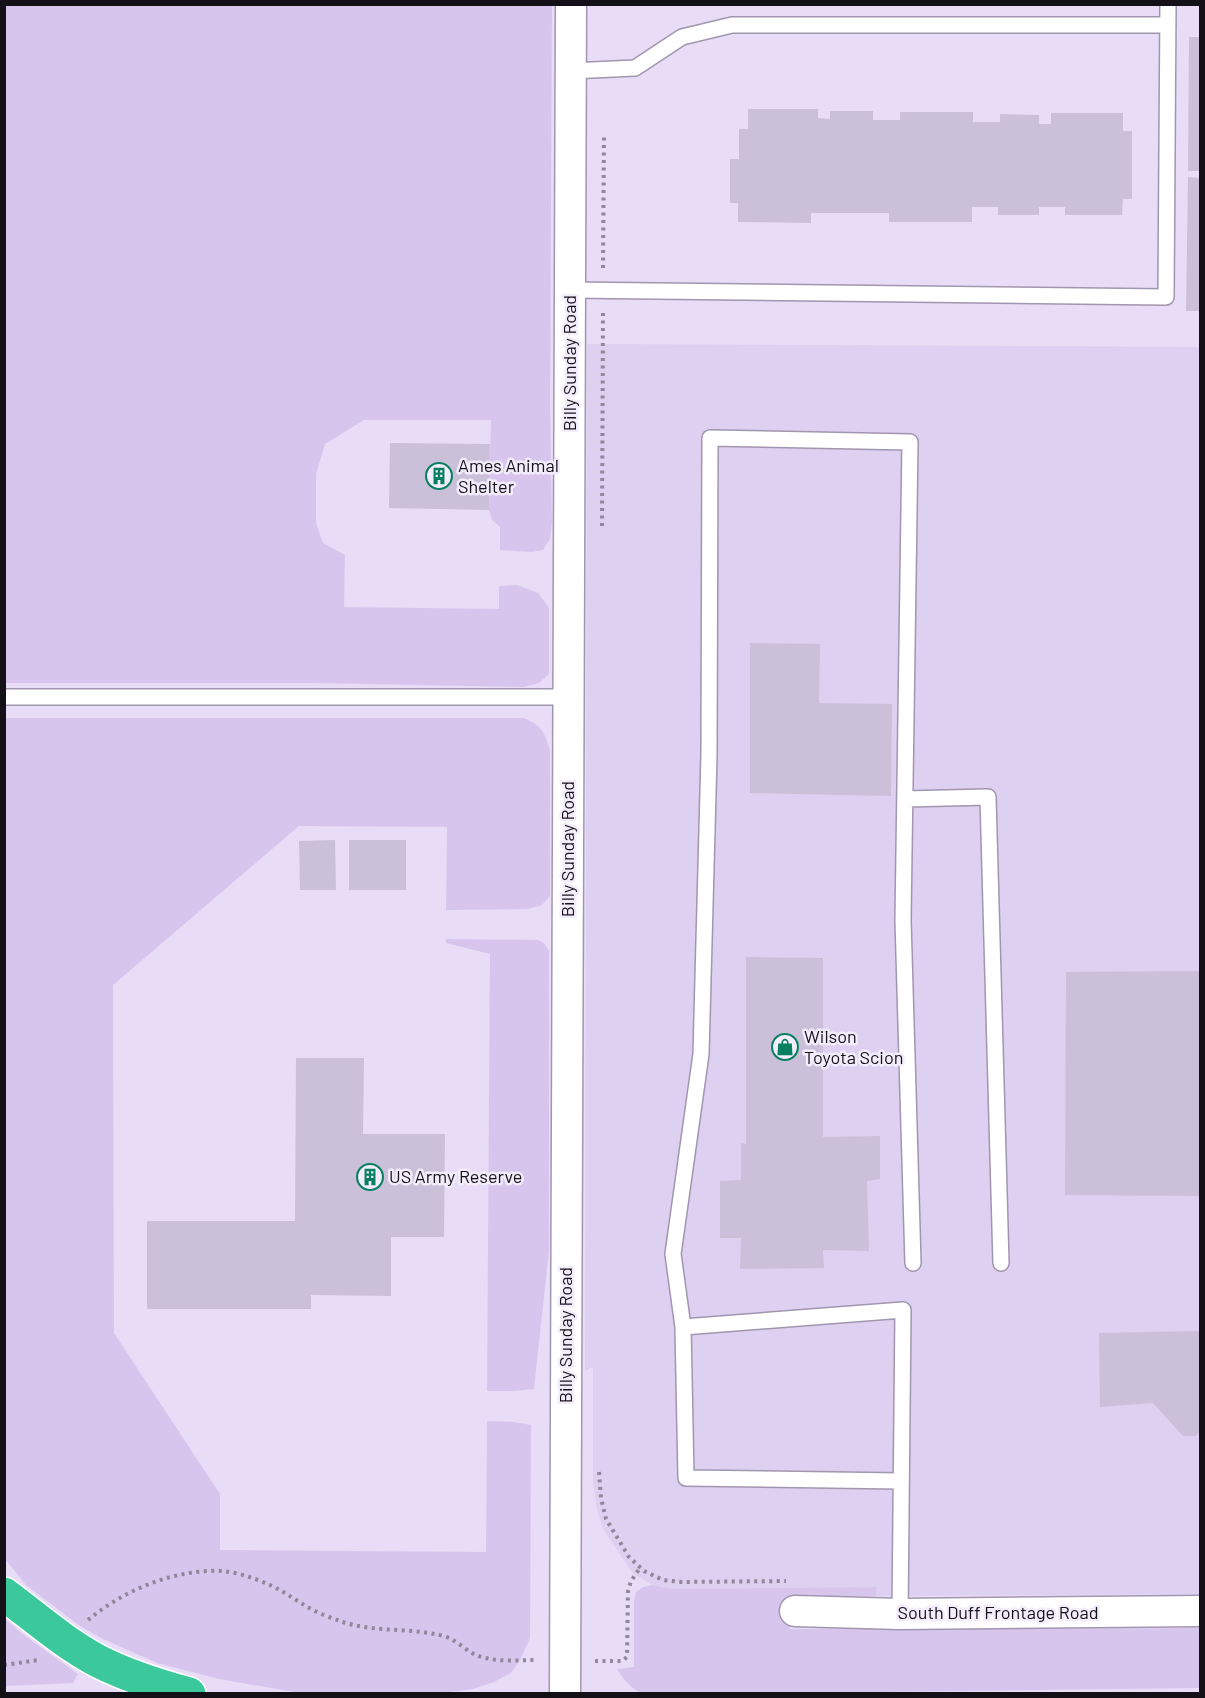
<svg xmlns="http://www.w3.org/2000/svg" width="1205" height="1698" font-family="Barlow,sans-serif">
<style>
.built{fill:#ded0f0}
.green{fill:#d8c5ee}
.building{fill:#cbc0d9}
.lines{fill:none;stroke-linecap:round;stroke-linejoin:round}
.lane-casing{stroke:#a196af;stroke-width:18}
.street-casing{stroke:#a196af;stroke-width:33}
.highway-casing{stroke:#fff;stroke-width:36}
.path{stroke:#90879a;stroke-width:4;stroke-dasharray:3 4.5;stroke-linecap:butt}
.lane{stroke:#fff;stroke-width:15}
.street{stroke:#fff;stroke-width:30}
.highway{stroke:#3bc99b;stroke-width:33}
.labels{text-anchor:middle;stroke-width:5;stroke-linejoin:round;paint-order:stroke}
.street-label{font-size:18px;fill:#141018;stroke:#f2ecfb}
.poi-label{font-size:18px;fill:#141018;stroke:#f2ecfb;text-anchor:start}
</style>
<rect width="100%" height="100%" fill="#e8dcf6"/>
<path class="built" d="M587 344 1200 347V1594L876 1596 877 1588 673 1589 653 1585 633 1574 603 1529 597 1510 593 1482V1367L585 1371Z"/>
<path class="green" d="M4 5H552L550 404 552 522 550 539 543 550 532 552 500 550V527L492 520 489 510 491 420H364L325 444 316 474V523L323 543 345 555 344 607 499 609V586L517 585 538 593 549 608V674L539 683 523 687 317 683H5Z
M5 718H524C542 726 544 731 550 750V896L542 905 528 909 446 910 447 827 299 826 113 985 114 1333 220 1494V1550L486 1552 487 1421 514 1422 531 1425 530 1638 520 1660 511 1673 494 1682 473 1689 436 1694H306L219 1679 157 1663 103 1639 80 1626 26 1585 5 1559Z
M446 939 538 940 544 943 549 951V1251L534 1389 514 1391H487L490 954 446 943Z
M653 1585 673 1589 877 1587 876 1596 789 1597 790 1629H1069L1200 1628V1688L804 1693 644 1694C632 1690 624 1680 617 1669L634 1667V1601L636 1592 643 1587Z
M5 1619 24 1635 78 1674 73 1683 5 1686Z"/>
<path class="building" d="M1189 37H1200V171H1188Z
M748 109H818V118L830 119V111H873V120H900V112H973V122H1000V114L1039 115V124H1051V113H1123V131H1132V199H1123L1122 215H1065V207H1039V215H998V207H972V222H889V213H811V223L738 222V203H730V159H739V129H748Z
M1188 177 1200 178V311H1186Z
M390 443 490 444 489 510 389 508Z
M750 643 820 644 819 703 892 704 891 796 750 793Z
M335 840 336 890H300L299 841Z
M349 840H406V890H349Z
M746 957 823 958V1137L880 1136V1179L867 1181 869 1251 823 1250 824 1268 740 1269 741 1238H720V1181L741 1180V1143L746 1144Z
M1200 971V1196L1065 1195 1066 972Z
M296 1058H364L363 1134H445L444 1237H391V1296L311 1295V1309H147V1221H295Z
M1200 1331V1430L1196 1436H1183L1153 1403 1100 1407 1099 1333Z"/>
<g class="lines">
<defs>
<path id="lane" d="M571 71 635 68 682 37 732 25H1168
M570 290 1166 297 1168 4
M4 697H569
M905 799 988 797 1001 1263
M683 1327 673 1254 701 1054 709 755 710 438 910 442 903 920 913 1263
M900 1614 903 1310 683 1327 686 1478 901 1481"/>
<path id="street" d="M795 1611 900 1614 1200 1611
M565 1694 571 4"/>
<path id="highway" d="M4 1594C35 1617 64 1643 98 1661 125 1675 160 1686 189 1694"/>
</defs>
<use href="#lane" class="lane-casing"/>
<use href="#street" class="street-casing"/>
<use href="#highway" class="highway-casing"/>
<path class="path" d="M603 268 604 137
M602 526 603 311
M599 1472 601 1498 606 1519 629 1557 644 1571 663 1580 681 1582 786 1581
M88 1620C122 1592 165 1573 209 1571 229 1569 252 1577 270 1585 283 1591 294 1599 306 1606 317 1613 331 1618 343 1622 373 1632 404 1628 434 1634 439 1635 446 1636 451 1639 459 1643 466 1650 474 1654 493 1663 516 1660 537 1660
M595 1661H622L627 1657 628 1591 631 1581 640 1568
M4 1665 39 1660"/>
<use href="#lane" class="lane"/>
<use href="#street" class="street"/>
<use href="#highway" class="highway"/>
</g>
<defs>
<symbol id="building-ring" viewBox="-11 -11 22 22"><circle r="9.5" fill="#f2ecfb" stroke="#06805f" stroke-width="1.5"/><path d="M-4-6H4V6H1V3H-1V6H-4ZM-2.5-4.3h1.7v1.8h-1.7ZM.8-4.3h1.7v1.8H.8ZM-2.5-1h1.7V.8h-1.7ZM.8-1h1.7V.8H.8Z" fill="#06805f"/></symbol>
<symbol id="shop-ring" viewBox="-11 -11 22 22"><circle r="9.5" fill="#f2ecfb" stroke="#06805f" stroke-width="1.5"/><path d="M-5-2.5h2.3a2.7 3.5 0 0 1 5.4 0H5L5.5 6h-11ZM-1.5-2.5h3a1.5 2.3 0 0 0-3 0Z" fill="#06805f"/></symbol>
</defs>
<g fill-rule="evenodd">
<use href="#building-ring" x="424" y="461" width="30" height="30"/>
<use href="#shop-ring" x="770" y="1032" width="30" height="30"/>
<use href="#building-ring" x="355" y="1162" width="30" height="30"/>
</g>
<g class="labels">
<g class="street-label">
<text transform="translate(570 363) rotate(-90)" y="6">Billy Sunday Road</text>
<text transform="translate(568 849) rotate(-90)" y="6">Billy Sunday Road</text>
<text transform="translate(566 1335) rotate(-90)" y="6">Billy Sunday Road</text>
<text x="998" y="1619">South Duff Frontage Road</text>
</g>
<g class="poi-label">
<text x="458" y="472">Ames Animal<tspan x="458" dy="21">Shelter</tspan></text>
<text x="804" y="1043">Wilson<tspan x="804" dy="21">Toyota Scion</tspan></text>
<text x="389" y="1183">US Army Reserve</text>
</g>
</g>
<rect width="1205" height="1698" fill="none" stroke="#141018" stroke-width="12"/>
</svg>
